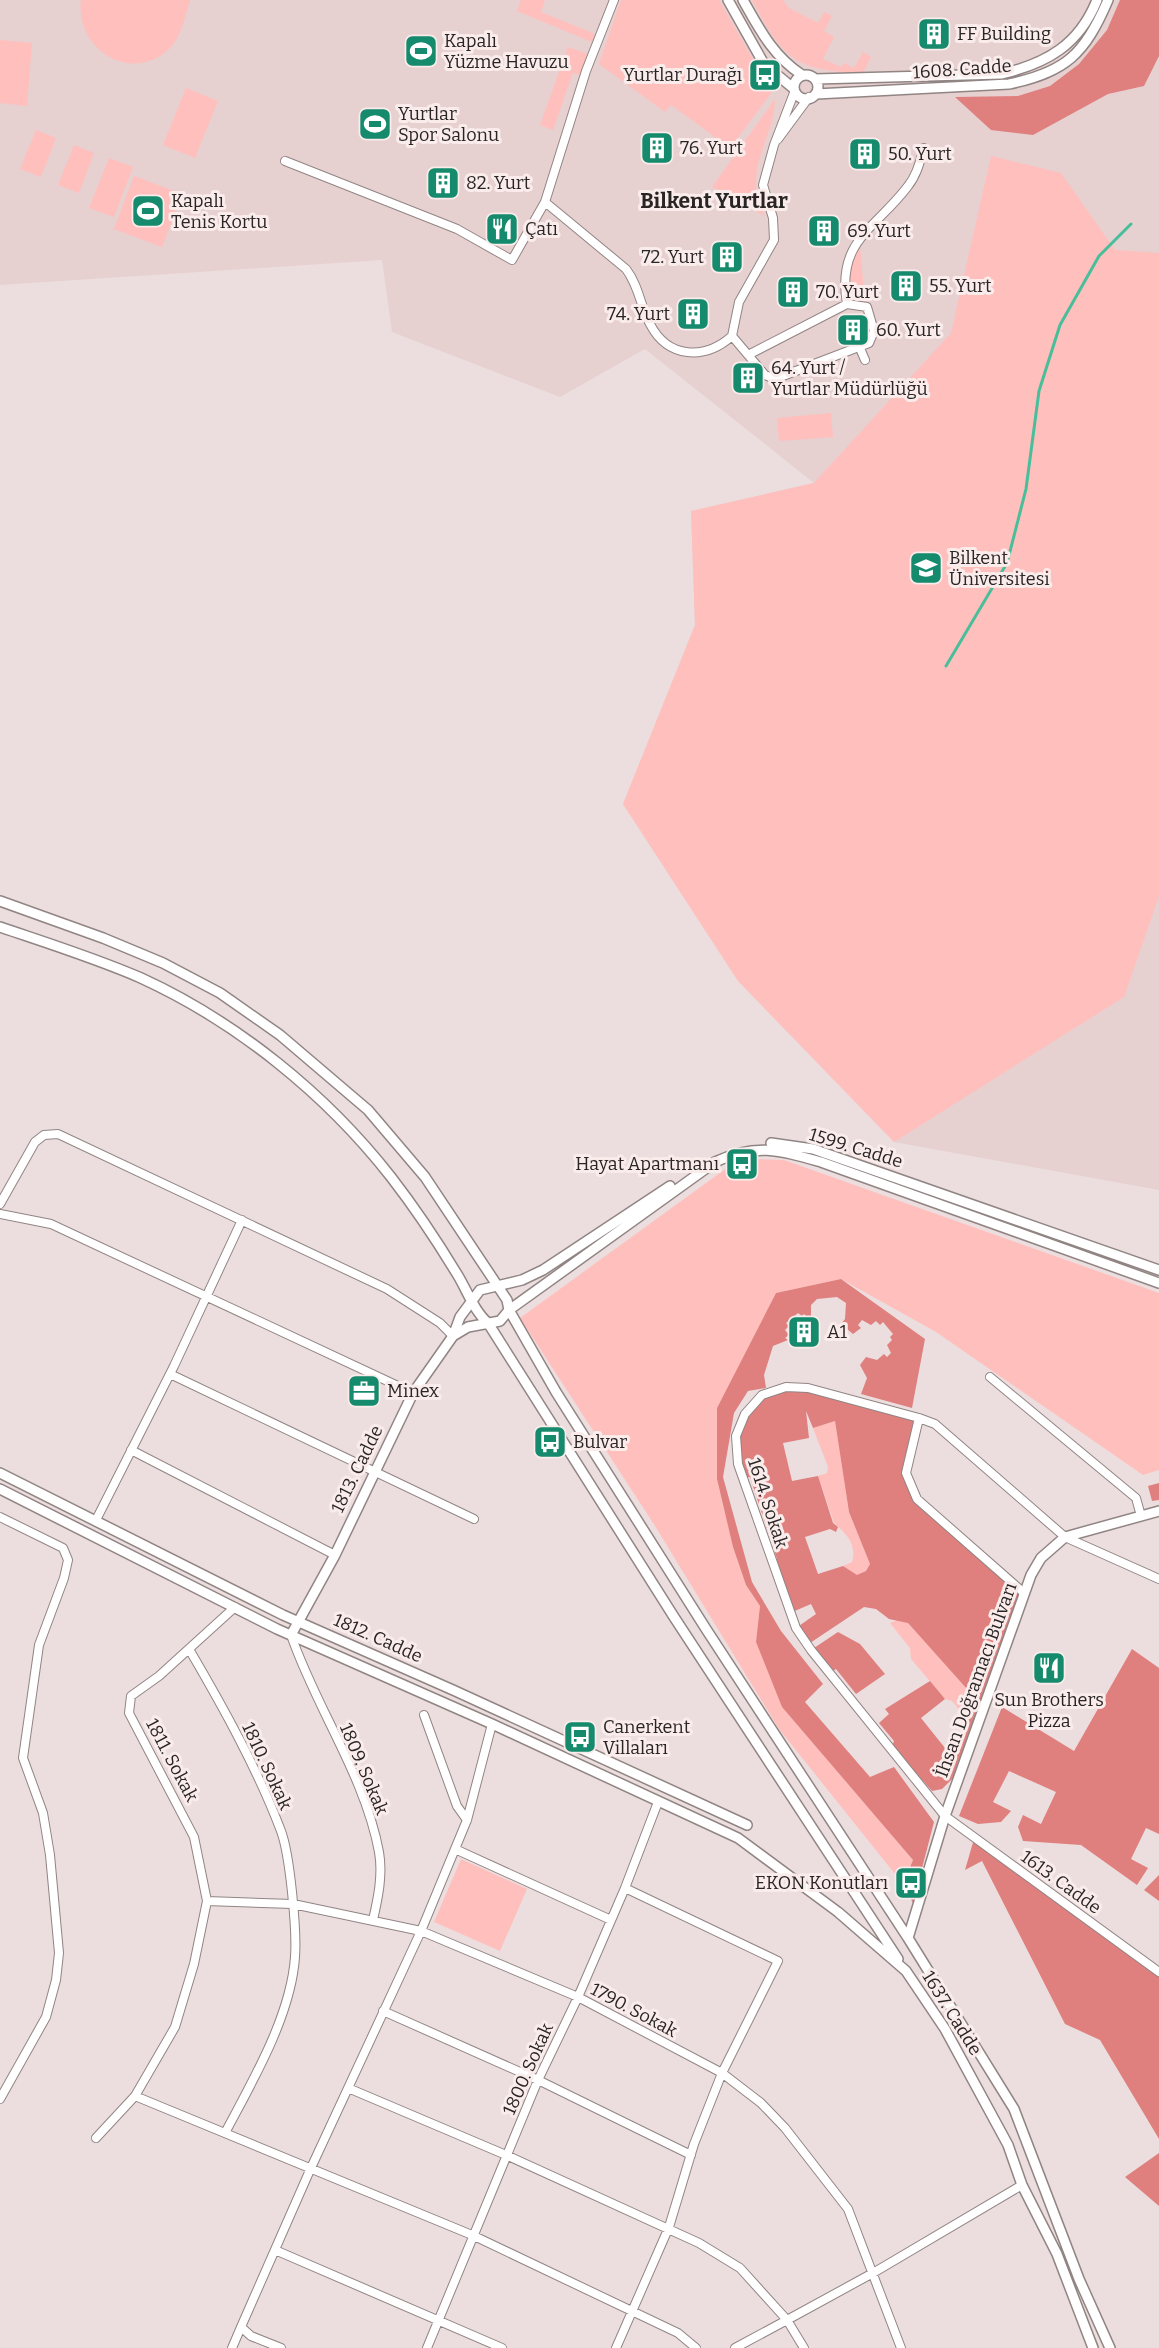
<svg xmlns="http://www.w3.org/2000/svg" width="1159" height="2348" font-family="Bitter,serif">
<style>
.built{fill:#e7d0d0}
.green{fill:#ffbfbd}
.forest{fill:#df7f7e;fill-rule:evenodd}
.lines{fill:none;stroke-linecap:round;stroke-linejoin:round}
.stream{stroke:#49be9a;stroke-width:3}
.minor-casing{stroke:#918584;stroke-width:10}
.tertiary-casing{stroke:#918584;stroke-width:12}
.minor{stroke:#fff;stroke-width:8}
.tertiary{stroke:#fff;stroke-width:9}
.labels{text-anchor:middle;stroke-width:6;stroke-linejoin:round;paint-order:stroke}
.poi-label{font-size:18px;fill:#2a2525;stroke:#f9eceb;text-anchor:start}
.street-label{font-size:18px;fill:#2a2525;stroke:#f9eceb}
.quarter-label{font-size:21px;font-weight:bold;fill:#2a2525;stroke:#f9eceb}
</style>
<rect width="100%" height="100%" fill="#ecdede"/>
<path class="built" d="M0 0H1159V1190L894 1142 738 981 623 804 695 625 691 511 814 483 645 349 560 397 392 332 382 260 0 285Z"/>
<path class="green" d="M81 0H190C185 16 182 34 171 47 133 86 75 50 81 0Z
M521 0H545L541 12 595 34 592 42 517 11Z
M621 0H719L757 66 758 75 765 84 769 85 772 92 730 148 671 105 665 112 599 64Z
M752 0H783L789 8 818 23 824 12 832 16 824 31 834 37 823 59 841 67 844 63 854 68 863 52 871 57 863 73C795 71 783 59 752 0Z
M0 40 32 43 27 106 0 103Z
M568 47 588 54 580 75 573 73 553 130 540 125Z
M186 88 218 101 195 158 163 145Z
M775 99C775 131 751 160 757 193 758 201 762 209 765 216L712 187Z
M36 130 56 138 41 177 20 169Z
M74 145 94 153 79 193 58 185Z
M991 156 1061 173 1115 250 1159 253V896L1124 997 894 1142 738 981 623 804 695 625 691 511 814 483 951 333Z
M109 158 133 167 114 217 89 208Z
M134 176 182 194 162 247 114 229Z
M860 246 865 303 850 301C847 281 847 262 860 246Z
M831 413 833 437 779 441 777 418Z
M756 1159 784 1160 1159 1293V1470L1143 1475 936 1332 841 1279 776 1293 717 1408V1479L733 1547 746 1585 760 1606 756 1642 782 1707 913 1860 903 1884 779 1729 655 1526 520 1318 728 1167Z
M835 1421 849 1512 870 1564 866 1571 857 1576 843 1566 852 1562C857 1543 846 1534 834 1523L818 1476 827 1473 828 1467 813 1428Z
M900 1619 908 1623 975 1698 961 1712 952 1701 945 1699 911 1659 910 1648 890 1623Z
M461 1859 527 1889 500 1951 434 1922Z"/>
<path class="forest" d="M1120 0H1159V56L1144 86 1108 94 1033 135 991 130 955 97 1018 96 1050 86 1079 64 1107 30Z
M841 1279 925 1339 912 1408 861 1394 867 1378 860 1365 866 1357 877 1360 884 1354 887 1357 891 1353 887 1345 892 1340 890 1337 893 1334 883 1322 880 1325 876 1321 871 1325 862 1320 858 1325 861 1328 853 1334 841 1324 845 1319 846 1303 837 1297 817 1299 811 1305V1317L809 1319 804 1314 802 1316 798 1313 786 1323 789 1326 785 1330 789 1335 785 1338 788 1340 773 1346 764 1375 766 1388 748 1391 734 1413 723 1477 752 1582 781 1631 823 1684 805 1702 870 1777 894 1767 934 1822 913 1903 903 1884 913 1860 782 1707 756 1642 760 1606 746 1585 733 1547 717 1479V1408L776 1293Z
M786 1387 919 1418 906 1473 917 1499 1019 1595 953 1778 942 1789 932 1791 892 1746 894 1741 879 1723 889 1714 885 1709 930 1681 945 1699 921 1718 945 1748 966 1733V1723L961 1712 975 1698 908 1623 889 1619 876 1609 864 1607 807 1645 796 1628 816 1614 811 1604 790 1613 772 1562 777 1559 750 1477 742 1478C740 1465 735 1449 736 1436 738 1409 764 1394 786 1387ZM806 1411 813 1428 835 1421 849 1512 870 1564 866 1571 857 1575 843 1566 818 1574 805 1537 830 1529 836 1532 838 1527 833 1523 818 1476 792 1481 783 1443 809 1438Z
M1159 1483V1500L1152 1501 1148 1486Z
M838 1632 860 1644 885 1674 856 1694 836 1669 830 1673 811 1650Z
M1132 1649 1159 1668V1834L1146 1828 1131 1859 1148 1868 1137 1885 1081 1845 1023 1841 1018 1827 1023 1815 1041 1824 1056 1792 1009 1771 993 1802 1011 1811 1001 1822 978 1824 959 1816 1002 1707 1074 1751Z
M974 1839 1159 1972V2139L1100 2040 1065 2024 982 1861 965 1870Z
M1159 1875V1901L1144 1890Z
M1159 2153V2206L1125 2177Z"/>
<g class="lines">
<path class="stream" d="M946 666 1007 563 1026 489 1039 391 1060 325 1099 256 1131 224"/>
<defs>
<path id="minor" d="M778 139 809 97
M285 161 457 229 512 260 545 202 586 71 614 0
M545 202 626 269C639 286 640 305 650 324 668 359 705 360 732 336L739 302 774 240 773 218 763 185 774 145 794 93
M847 304C836 240 876 229 908 186 917 175 920 161 924 148
M732 336 765 375 775 379 869 343 874 331 867 307 847 304 748 355
M859 346 865 360
M0 1204 35 1142 44 1135 58 1134 387 1289 440 1323 453 1336
M0 1214 51 1224 413 1393
M170 1374 474 1519
M990 1377 1136 1498 1141 1516
M919 1418 906 1473 917 1499 1024 1593
M131 1450 335 1555
M0 1517 63 1548 68 1560 64 1578 39 1645 23 1758 43 1813 50 1855 59 1953 56 1980 46 2017 0 2099
M96 1520 174 1366 242 1220
M1159 1579 1065 1537 935 1424 919 1418 808 1388 786 1387 762 1395 745 1414 736 1436 738 1464 796 1628 811 1650 945 1816 1159 1972
M235 1607 159 1676 131 1696 129 1713 194 1837 207 1901 194 1964 175 2027 135 2096 472 2235 678 2333 696 2348
M291 1635C316 1708 365 1776 379 1852 383 1875 378 1898 373 1920
M189 1649C223 1707 257 1768 281 1831 290 1855 297 1931 295 1957 291 2016 252 2082 225 2133
M424 1715 457 1806 467 1820
M455 1849 611 1920
M207 1901 293 1904 421 1931 578 1997 722 2073 761 2103 785 2128 848 2209 901 2348
M383 2011 538 2080 691 2155
M348 2088 506 2155 699 2243 740 2268 787 2320 873 2273 1022 2185
M96 2138 135 2096
M275 2250 502 2348
M232 2348 241 2327
M281 2348 251 2336 241 2327 310 2170 421 1931 467 1820 492 1724
M427 2348 538 2080 578 1997 625 1888 658 1802
M616 2348 669 2227 694 2144 722 2073 778 1961 625 1888
M735 2348 787 2320 804 2348"/>
<path id="tertiary" d="M728 0 764 64 793 88
M743 0C760 30 773 56 802 75
M794 87a12 12 0 1 1 24 0a12 12 0 1 1-24 0Z
M815 79 1002 74C1047 63 1079 45 1097 0
M816 94 1009 84C1066 72 1085 54 1108 0
M0 901 103 938 163 963 220 993 280 1035 368 1110 425 1177 507 1300 509 1310 500 1321 468 1327 453 1336
M0 927C47 943 95 958 141 978 237 1022 326 1094 391 1177 415 1208 437 1241 457 1274 467 1290 474 1311 488 1323L674 1617 898 1959
M771 1143 813 1149 1159 1270
M0 1473 283 1615 453 1690 747 1825
M0 1489 277 1629 492 1724 738 1838 838 1912 906 1971 945 2029 1008 2145 1022 2185 1057 2254 1093 2348
M291 1635 335 1555 413 1393 453 1336 460 1317 480 1290 522 1280 543 1270 670 1186
M908 1938 945 1816 1031 1575 1041 1558 1065 1537 1159 1511
M1110 2348 1079 2279 1014 2109 908 1938 706 1629 556 1392 509 1310 715 1162C756 1143 779 1150 821 1162L1159 1283"/>
</defs>
<use href="#minor" class="minor-casing"/>
<use href="#tertiary" class="tertiary-casing"/>
<use href="#minor" class="minor"/>
<use href="#tertiary" class="tertiary"/>
</g>
<defs>
<symbol id="building-square" viewBox="-11 -11 22 22"><rect x="-9" y="-9" width="18" height="18" rx="4" fill="#158a6c" stroke="#f9eceb"/><path d="M-4-6H4V6H1V3H-1V6H-4ZM-2.5-4.3h1.7v1.8h-1.7ZM.8-4.3h1.7v1.8H.8ZM-2.5-1h1.7V.8h-1.7ZM.8-1h1.7V.8H.8Z" fill="#fff"/></symbol>
<symbol id="stadium-square" viewBox="-11 -11 22 22"><rect x="-9" y="-9" width="18" height="18" rx="4" fill="#158a6c" stroke="#f9eceb"/><path d="M0-5a6.5 5 0 1 0 0 10a6.5 5 0 1 0 0-10ZM-3.5-1.8h7v3.6h-7Z" fill="#fff"/></symbol>
<symbol id="bus-square" viewBox="-11 -11 22 22"><rect x="-9" y="-9" width="18" height="18" rx="4" fill="#158a6c" stroke="#f9eceb"/><path d="M-5-6H5V4H4V6H2V4H-2V6H-4V4H-5ZM-3.5-4V0h7V-4ZM-3.5 1.2v1.5H-2V1.2ZM2 1.2v1.5H3.5V1.2Z" fill="#fff"/></symbol>
<symbol id="restaurant-square" viewBox="-11 -11 22 22"><rect x="-9" y="-9" width="18" height="18" rx="4" fill="#158a6c" stroke="#f9eceb"/><path d="M-5-6h1v4h1v-4h1v4h1v-4h1v5L-1.5 .5V6h-2V.5L-5-1ZM5-6V6H3V1.5H1.5Q1.5-4 5-6Z" fill="#fff"/></symbol>
<symbol id="university-square" viewBox="-11 -11 22 22"><rect x="-9" y="-9" width="18" height="18" rx="4" fill="#158a6c" stroke="#f9eceb"/><path d="M0-5L7-2L0 1L-7-2ZM-4 1L0 2.5L4 1V4Q0 6-4 4Z" fill="#fff"/></symbol>
<symbol id="office-square" viewBox="-11 -11 22 22"><rect x="-9" y="-9" width="18" height="18" rx="4" fill="#158a6c" stroke="#f9eceb"/><path d="M-6-3h4V-5.5h4V-3h4V5H-6ZM-1-4.5V-3h2v-1.5ZM-6 0V1H6V0Z" fill="#fff"/></symbol>
</defs>
<g fill-rule="evenodd">
<use href="#building-square" x="915" y="15" width="38" height="38"/>
<use href="#stadium-square" x="402" y="32" width="38" height="38"/>
<use href="#bus-square" x="746" y="56" width="38" height="38"/>
<use href="#stadium-square" x="356" y="105" width="38" height="38"/>
<use href="#building-square" x="638" y="129" width="38" height="38"/>
<use href="#building-square" x="846" y="135" width="38" height="38"/>
<use href="#building-square" x="424" y="164" width="38" height="38"/>
<use href="#stadium-square" x="129" y="192" width="38" height="38"/>
<use href="#restaurant-square" x="483" y="210" width="38" height="38"/>
<use href="#building-square" x="805" y="212" width="38" height="38"/>
<use href="#building-square" x="708" y="238" width="38" height="38"/>
<use href="#building-square" x="887" y="267" width="38" height="38"/>
<use href="#building-square" x="774" y="273" width="38" height="38"/>
<use href="#building-square" x="674" y="295" width="38" height="38"/>
<use href="#building-square" x="834" y="311" width="38" height="38"/>
<use href="#building-square" x="729" y="359" width="38" height="38"/>
<use href="#university-square" x="907" y="549" width="38" height="38"/>
<use href="#bus-square" x="723" y="1145" width="38" height="38"/>
<use href="#building-square" x="785" y="1313" width="38" height="38"/>
<use href="#office-square" x="345" y="1372" width="38" height="38"/>
<use href="#bus-square" x="531" y="1423" width="38" height="38"/>
<use href="#restaurant-square" x="1030" y="1649" width="38" height="38"/>
<use href="#bus-square" x="561" y="1718" width="38" height="38"/>
<use href="#bus-square" x="892" y="1864" width="38" height="38"/>
</g>
<g class="labels">
<g class="poi-label">
<text x="957" y="40">FF Building</text>
<text x="444" y="47">Kapalı<tspan x="444" dy="21">Yüzme Havuzu</tspan></text>
<text x="742" y="81" text-anchor="end">Yurtlar Durağı</text>
<text x="398" y="120">Yurtlar<tspan x="398" dy="21">Spor Salonu</tspan></text>
<text x="680" y="154">76. Yurt</text>
<text x="888" y="160">50. Yurt</text>
<text x="466" y="189">82. Yurt</text>
<text x="171" y="207">Kapalı<tspan x="171" dy="21">Tenis Kortu</tspan></text>
<text x="525" y="235">Çatı</text>
<text x="847" y="237">69. Yurt</text>
<text x="704" y="263" text-anchor="end">72. Yurt</text>
<text x="929" y="292">55. Yurt</text>
<text x="816" y="298">70. Yurt</text>
<text x="670" y="320" text-anchor="end">74. Yurt</text>
<text x="876" y="336">60. Yurt</text>
<text x="771" y="374">64. Yurt /<tspan x="771" dy="21">Yurtlar Müdürlüğü</tspan></text>
<text x="949" y="564">Bilkent<tspan x="949" dy="21">Üniversitesi</tspan></text>
<text x="719" y="1170" text-anchor="end">Hayat Apartmanı</text>
<text x="827" y="1338">A1</text>
<text x="387" y="1397">Minex</text>
<text x="573" y="1448">Bulvar</text>
<text x="1049" y="1706" text-anchor="middle">Sun Brothers<tspan x="1049" dy="21">Pizza</tspan></text>
<text x="603" y="1733">Canerkent<tspan x="603" dy="21">Villaları</tspan></text>
<text x="888" y="1889" text-anchor="end">EKON Konutları</text>
</g>
<g class="street-label">
<text transform="translate(962 69) rotate(-4)" y="6">1608. Cadde</text>
<text transform="translate(856 1148) rotate(17)" y="6">1599. Cadde</text>
<text transform="translate(357 1469) rotate(-64)" y="6">1813. Cadde</text>
<text transform="translate(768 1503) rotate(72)" y="6">1614. Sokak</text>
<text transform="translate(378 1638) rotate(24)" y="6">1812. Cadde</text>
<text transform="translate(976 1680) rotate(-70)" y="6">İhsan Doğramacı Bulvarı</text>
<text transform="translate(172 1760) rotate(62)" y="6">1811. Sokak</text>
<text transform="translate(267 1766) rotate(65)" y="6">1810. Sokak</text>
<text transform="translate(364 1769) rotate(67)" y="6">1809. Sokak</text>
<text transform="translate(1061 1882) rotate(36)" y="6">1613. Cadde</text>
<text transform="translate(634 2010) rotate(28)" y="6">1790. Sokak</text>
<text transform="translate(952 2013) rotate(58)" y="6">1637. Cadde</text>
<text transform="translate(528 2069) rotate(-66)" y="6">1800. Sokak</text>
</g>
<g class="quarter-label">
<text x="714" y="208">Bilkent Yurtlar</text>
</g>
</g>
</svg>
